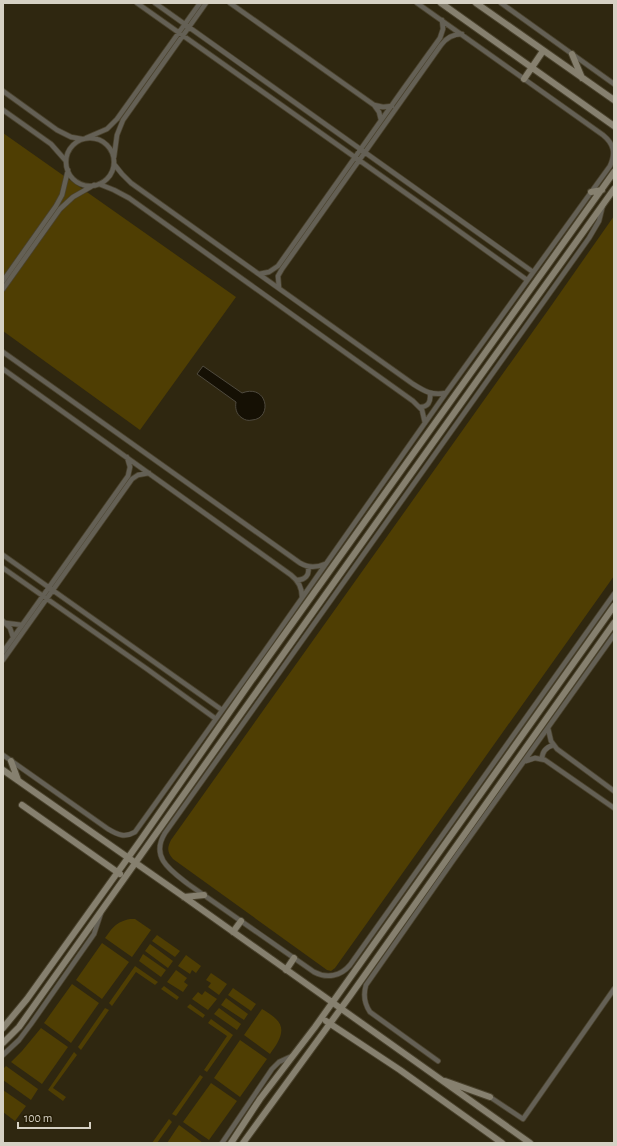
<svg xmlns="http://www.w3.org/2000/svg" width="617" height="1146" font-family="'Alegreya Sans',sans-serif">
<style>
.green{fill:#4f3e03}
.water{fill:#151004;stroke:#4f4a3e}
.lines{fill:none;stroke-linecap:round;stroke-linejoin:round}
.street-casing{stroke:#4a422d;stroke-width:6}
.secondary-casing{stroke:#4a422d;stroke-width:8}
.street{stroke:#646055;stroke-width:4.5}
.secondary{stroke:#86806f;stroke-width:6}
</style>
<rect width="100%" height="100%" fill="#2f2710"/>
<path class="green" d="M3 133 236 297 140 430 3 331Z
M614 216V576L335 968 331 971 327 970 173 859C167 852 167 848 171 840L551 306Z
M130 919H135L151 930 132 957 105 938C113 927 116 922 130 919Z
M157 935 180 951 175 957 152 941Z
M102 943 129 962 102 999 76 980Z
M150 944 173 961 168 968 145 951Z
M143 954 166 970 161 977 139 961Z
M186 955 201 966 196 973 192 970 190 974 178 966Z
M135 966 158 982 155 985 136 972 112 1006 109 1003Z
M176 970 187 978 184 982 188 985 183 992 167 982Z
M211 973 227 984 219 995 208 987 211 983 206 980Z
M72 984 99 1003 71 1043 44 1023Z
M164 986 179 997 177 1000 161 989Z
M233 988 256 1004 251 1011 228 995Z
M205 991 217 999 208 1010 192 999 198 992 202 995Z
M226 998 248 1014 244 1020 221 1005Z
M190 1004 205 1015 203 1018 187 1007Z
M105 1008 109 1010 81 1050 78 1047Z
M219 1008 241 1024 237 1030 214 1014Z
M262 1009C267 1012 272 1015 276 1019 288 1030 277 1044 270 1054L244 1035Z
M211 1019 233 1035 207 1072 204 1070 227 1036 208 1023Z
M41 1028 68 1047 42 1084 11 1062 22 1051Z
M240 1040 267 1059 240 1097 214 1078Z
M74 1052 77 1055 53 1088 66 1097 63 1101 48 1090Z
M6 1066 38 1089 31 1100 3 1080V1069Z
M200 1075 203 1077 176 1116 172 1114Z
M211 1083 237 1101 209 1140 183 1122Z
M3 1090 26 1106 15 1121 3 1112Z
M169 1119 172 1122 157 1143H152Z
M179 1125 203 1143H167Z"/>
<path class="water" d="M203 366 242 393C268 383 273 419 252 420 248 421 245 420 242 418 236 414 235 408 236 402L197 374Z"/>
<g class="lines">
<defs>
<path id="street" d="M137 3 438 216 527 280
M155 3 533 272
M230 3 374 105 383 107 392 106
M501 3 614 84
M3 91 57 130 71 137 82 139
M374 105 379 112 381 120
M3 110 51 144 66 161
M86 138 107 129 117 119 200 3
M66 162a24 24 0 1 1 48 0a24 24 0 1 1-48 0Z
M114 157 117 135 123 120 206 3
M114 164 122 174 131 183 413 384C424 391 432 396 446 393
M99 184 114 190 129 198 413 401 422 410 425 423
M603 205 599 221 589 238 165 833C150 857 170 870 188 884L314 972C327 979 341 976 350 965L614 594
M259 274 269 272 278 266 404 88 440 38 443 29 442 20
M3 281 56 206 62 195 68 170
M279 288 278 276 282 269 441 45C447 37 453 34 462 34
M3 289 60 209 73 197 94 185
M3 352 300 563C308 568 316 568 325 564
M3 369 291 575C299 581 302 588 302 597
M420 407C428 407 431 402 430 394
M3 555 222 710
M3 568 147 669 216 719
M297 580C305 580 310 575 308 567
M3 621 10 628 13 637
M6 623 22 625
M3 652 128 476 130 467 127 457
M3 660 132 479 138 475 149 473
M548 728 551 741 557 749 614 791
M3 755 108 829C118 835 125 838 135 832L264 652 446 393 610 166C616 153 614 144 603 135L417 3
M542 759C542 751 547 747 553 745
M526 761 535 758 545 760 614 808
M3 1055 19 1040 31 1024 94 934 101 913
M438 1061 370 1012C364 1003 363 995 366 985L452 862 614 635
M490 1097 523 1119 614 989
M222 1143 272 1069 279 1062 292 1056"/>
<path id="secondary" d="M441 3 614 126
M476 3 614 100
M572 54 582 78
M524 79 543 51
M591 192 602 190
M11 761 18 780
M3 770 180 894 530 1143
M22 805 120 874
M184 897 204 895
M233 932 241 921
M286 970 294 958
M326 1021 400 1070 502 1143
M3 1028 27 999 140 841 249 684 614 172
M3 1043 19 1027 479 378 614 189
M445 1081 490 1097
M231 1143 260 1099 315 1027 614 606
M243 1143 350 996 614 623"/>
</defs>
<use href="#street" class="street-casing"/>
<use href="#secondary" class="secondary-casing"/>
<use href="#street" class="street"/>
<use href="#secondary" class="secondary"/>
</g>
<rect width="617" height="1146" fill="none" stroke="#d6d1c4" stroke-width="8"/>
<path d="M18 1122v6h72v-6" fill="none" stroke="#d6d1c4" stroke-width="2"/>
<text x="24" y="1122" font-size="12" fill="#d6d1c4" stroke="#251d06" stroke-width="3" paint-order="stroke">100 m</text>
</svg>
